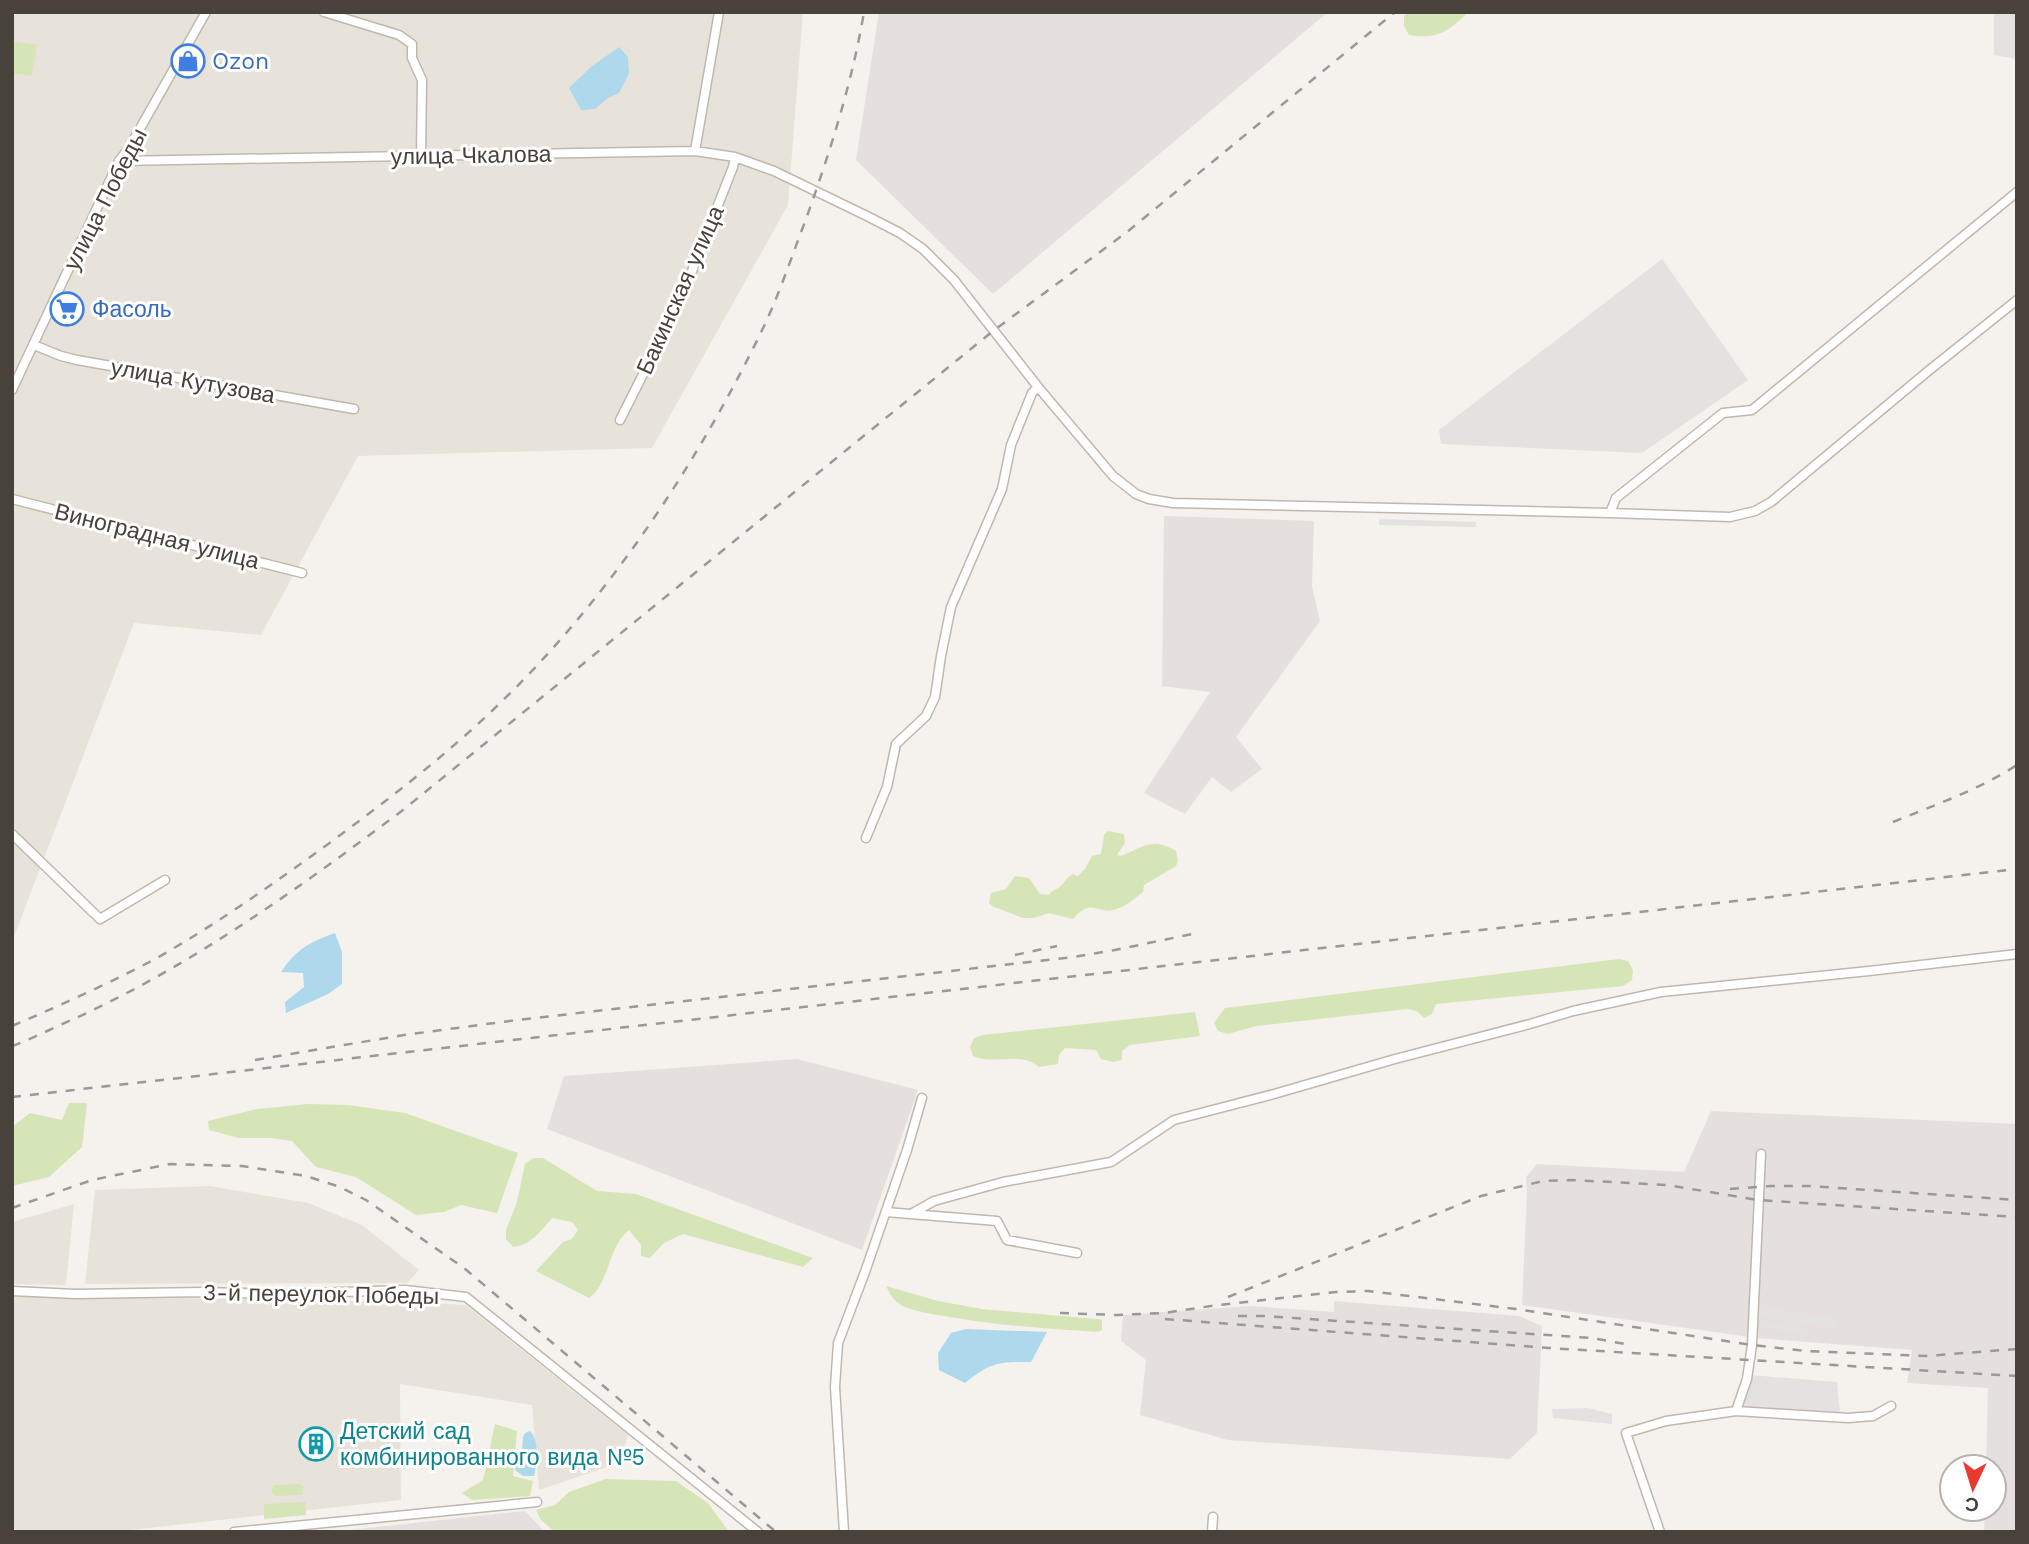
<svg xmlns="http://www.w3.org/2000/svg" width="2029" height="1544" font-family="'Work Sans',sans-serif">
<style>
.residential{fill:#e8e3da}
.industrial{fill:#e5e0dd}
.green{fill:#d5e5b8}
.parking{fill:#e4e2e0}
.water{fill:#aed8ec}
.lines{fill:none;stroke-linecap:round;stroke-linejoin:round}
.minor-casing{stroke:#c0b8af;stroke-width:11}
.minor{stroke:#fff;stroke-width:8}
.rail{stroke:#999;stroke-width:2.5;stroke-dasharray:9 9;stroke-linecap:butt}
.labels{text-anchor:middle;stroke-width:6;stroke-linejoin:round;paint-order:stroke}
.shop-label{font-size:23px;fill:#366cbe;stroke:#fff;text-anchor:start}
.street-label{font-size:23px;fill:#49423a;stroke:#fff}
.culture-label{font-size:23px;fill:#0d838f;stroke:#fff;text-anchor:start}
</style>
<rect width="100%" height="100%" fill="#f5f1ec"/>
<path class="residential" d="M12 12H803L788 205 652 448 358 456 261 635 134 623 12 942Z
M210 1186 308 1203 362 1225 419 1270 407 1283 85 1284 95 1190Z
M74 1204 66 1285 12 1284V1222Z
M12 1295 413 1302 466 1305 628 1435 619 1463 539 1490 532 1405 400 1384 401 1500 112 1532H12Z"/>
<path class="industrial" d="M879 12H1328L993 294 856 160Z
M1164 516 1314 521 1312 586 1320 621 1236 737 1262 769 1231 792 1212 777 1185 814 1144 793 1210 692 1162 686Z
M797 1059 918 1090 862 1250 547 1129 564 1076Z
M1711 1111 2017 1124V1532H1984L1985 1509H1994V1467H1986L1988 1388 1907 1383 1912 1350 1757 1338 1522 1305 1527 1191 1526 1177 1537 1164 1684 1172Z
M1334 1301 1519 1316 1542 1326 1537 1433 1510 1459 1228 1440 1140 1415 1146 1360 1121 1341 1123 1315 1250 1306 1334 1312Z
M525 1511 545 1532H330Z"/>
<path class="green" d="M1409 12H1468C1450 31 1436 40 1409 35L1404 26V16Z
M12 41 37 45 32 76 12 73Z
M1108 831 1124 834 1125 843 1117 855 1121 856C1143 847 1153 837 1176 851L1178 861 1176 866 1144 885 1143 892C1136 897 1128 905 1119 908 1097 918 1094 895 1073 919L1049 913 1034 918H1023L992 906 989 903 991 893 1006 889 1015 876 1029 878 1040 894 1049 895C1052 890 1056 890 1060 887 1065 882 1067 877 1073 874L1078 876 1085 869 1092 856 1101 854 1104 835Z
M1619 959 1628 961 1633 970 1632 980 1623 986 1436 1004 1432 1014 1424 1018 1417 1011 1408 1009 1256 1026 1228 1034 1218 1031 1214 1023 1225 1008Z
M1195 1012 1200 1036 1130 1045 1122 1051V1060L1113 1062 1101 1059 1096 1050 1065 1048 1059 1055 1058 1064 1039 1067C1020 1050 995 1066 973 1056L970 1047 974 1038 983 1035Z
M69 1103H87L82 1147 49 1177 12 1186V1127L30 1113 62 1120Z
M308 1104 348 1105 405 1113 518 1153 497 1213 461 1205 444 1212 416 1215 356 1177 316 1167 292 1141 271 1138H239L209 1130 208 1121 257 1109Z
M533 1158H543L597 1191 636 1194 813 1258 803 1267 683 1234 664 1243 650 1258 641 1256V1245L629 1230C607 1248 610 1283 589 1298L536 1271 563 1242 572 1239 578 1230 572 1222 552 1218C541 1231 531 1245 513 1247L506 1239V1230L517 1202 525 1164Z
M886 1286 938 1301 982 1309 1097 1319 1102 1320V1330L1098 1332C1051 1329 1003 1326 956 1318 939 1315 919 1313 903 1306 894 1302 890 1294 886 1286Z
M495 1424 517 1431 513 1476 533 1481 530 1496 472 1500 462 1493 483 1480Z
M606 1479 676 1481 708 1503 729 1532H555L541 1520 536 1510 555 1505 569 1492Z
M300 1484 304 1487 302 1495 275 1496 271 1491 274 1485Z
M306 1502V1515L264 1519V1504Z"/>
<path class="parking" d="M1994 12H2017V59L1994 55Z
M1662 259 1748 380 1642 453 1441 444 1439 430Z
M1379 519 1476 522V527L1379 525Z
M1757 1305 1836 1319 1834 1328 1756 1315Z
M1762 1321 1806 1329 1805 1335 1762 1327Z
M1750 1375 1837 1382 1840 1413 1742 1407Z
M1588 1408 1612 1414V1424L1553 1418 1552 1409Z"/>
<path class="water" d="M619 47 628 57 629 74 619 93 608 98 595 109 581 110 569 88 592 66Z
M335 933 342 952V984L328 994 286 1013 285 1002 304 987 303 973 281 972C298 948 308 943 335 933Z
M966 1329 1047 1332 1031 1362C998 1362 991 1362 965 1383L939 1370 938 1353 951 1333Z
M530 1431C540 1441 537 1463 534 1476H523L515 1470 522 1451 523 1437 525 1433Z"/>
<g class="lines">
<defs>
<path id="minor" d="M324 12 399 35 412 44V58L422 80 421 156
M695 151 719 12
M119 161 695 151 735 157 774 171 869 217 900 233 923 249 954 280 1038 387 1113 476 1136 494 1149 499 1173 503 1610 513 1616 498 1723 413 1752 410 2017 192
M34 345 61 356 77 360 354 409
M12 390 119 161 129 148 206 12
M620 420 681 299 733 167 735 157
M12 499 302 573
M1610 513 1730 517 1755 511 1771 502 1927 372 2017 300
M12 834 100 919 165 880
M866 838 887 787 896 744 926 716 935 697 941 656 951 607 1002 489 1011 445 1032 393 1038 387
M886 1212 997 1221 1007 1240 1077 1253
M911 1214 934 1201 1003 1182 1111 1162 1174 1120 1274 1094 1395 1059 1530 1024 1573 1011 1661 992 1869 971 2017 954
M12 1291 76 1294 203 1292 280 1294 405 1290 466 1297 758 1532
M1736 1411 1848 1418 1873 1416 1891 1406
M234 1532 537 1502
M844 1532 835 1387 838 1343 865 1272 907 1150 922 1098
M1212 1532 1213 1517
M1660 1532 1626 1433 1666 1421 1736 1411 1747 1379 1752 1345 1761 1154"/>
</defs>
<use href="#minor" class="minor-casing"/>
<use href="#minor" class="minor"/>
<path class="rail" d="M1893 822C1935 805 1978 790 2017 765
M1015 955 1057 946
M12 1026C61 1005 110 983 157 958 215 925 270 886 324 847 384 803 443 758 496 707 608 600 699 462 766 322 781 289 793 253 806 219 830 152 852 83 864 12
M12 1046C34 1038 55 1027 76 1018 194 964 299 888 403 810L993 331 1127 232 1395 12
M255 1060 404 1035 517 1020 1074 957 1115 950 1197 933
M12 1097 2017 869
M1730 1189 1771 1186H1809L2017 1200
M12 1208 92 1180 170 1164 242 1166 306 1176 340 1187 366 1200 464 1268 776 1532
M1228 1297 1481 1196 1543 1181 1572 1180 1667 1185 1758 1200 2017 1217
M1060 1313 1117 1315 1164 1313 1211 1306 1336 1292 1368 1291 1516 1309 1752 1345 1805 1351 1925 1356 2017 1349
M1238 1316H1264L1547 1335 1592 1338 1625 1344
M1165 1319 1549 1348 2017 1376"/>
</g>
<defs>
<symbol id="shop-ring" viewBox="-11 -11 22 22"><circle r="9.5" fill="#fff" stroke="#3f7fe0" stroke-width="1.5"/><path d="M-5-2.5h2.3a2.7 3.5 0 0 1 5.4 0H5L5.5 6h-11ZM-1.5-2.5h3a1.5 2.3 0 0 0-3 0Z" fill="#3f7fe0"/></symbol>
<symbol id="supermarket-ring" viewBox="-11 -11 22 22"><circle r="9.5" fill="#fff" stroke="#3f7fe0" stroke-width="1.5"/><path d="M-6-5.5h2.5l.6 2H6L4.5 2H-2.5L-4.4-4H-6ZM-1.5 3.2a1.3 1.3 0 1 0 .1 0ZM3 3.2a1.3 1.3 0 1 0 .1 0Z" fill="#3f7fe0"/></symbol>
<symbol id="building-ring" viewBox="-11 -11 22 22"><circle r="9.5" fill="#fff" stroke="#0f9aa8" stroke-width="1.5"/><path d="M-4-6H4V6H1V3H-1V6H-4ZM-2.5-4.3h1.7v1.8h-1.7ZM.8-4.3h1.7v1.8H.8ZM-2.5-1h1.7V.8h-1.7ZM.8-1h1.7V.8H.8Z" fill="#0f9aa8"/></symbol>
</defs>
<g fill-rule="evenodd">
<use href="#shop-ring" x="169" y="42" width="38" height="38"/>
<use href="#supermarket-ring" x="48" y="290" width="38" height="38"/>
<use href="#building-ring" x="297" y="1425" width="38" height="38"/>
</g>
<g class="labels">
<g class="shop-label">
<text x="212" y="69">Ozon</text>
<text x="92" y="317">Фасоль</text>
</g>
<g class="street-label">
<text transform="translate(471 155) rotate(-1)" y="8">улица Чкалова</text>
<text transform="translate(105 199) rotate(-63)" y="8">улица Победы</text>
<text transform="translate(680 290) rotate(-66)" y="8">Бакинская улица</text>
<text transform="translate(193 381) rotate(10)" y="8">улица Кутузова</text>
<text transform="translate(157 536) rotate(14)" y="8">Виноградная улица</text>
<text transform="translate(321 1294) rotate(1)" y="8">3-й переулок Победы</text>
</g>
<g class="culture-label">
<text x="340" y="1439">Детский сад<tspan x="340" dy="26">комбинированного вида №5</tspan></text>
</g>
</g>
<rect width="2029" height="1544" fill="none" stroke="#49423a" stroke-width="28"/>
<g transform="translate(1973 1488) rotate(184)"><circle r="33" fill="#ffffff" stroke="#b6b3b0" stroke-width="2"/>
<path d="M0-5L12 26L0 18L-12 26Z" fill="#ea3a2d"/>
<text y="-10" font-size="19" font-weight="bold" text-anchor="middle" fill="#49423a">С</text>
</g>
</svg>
